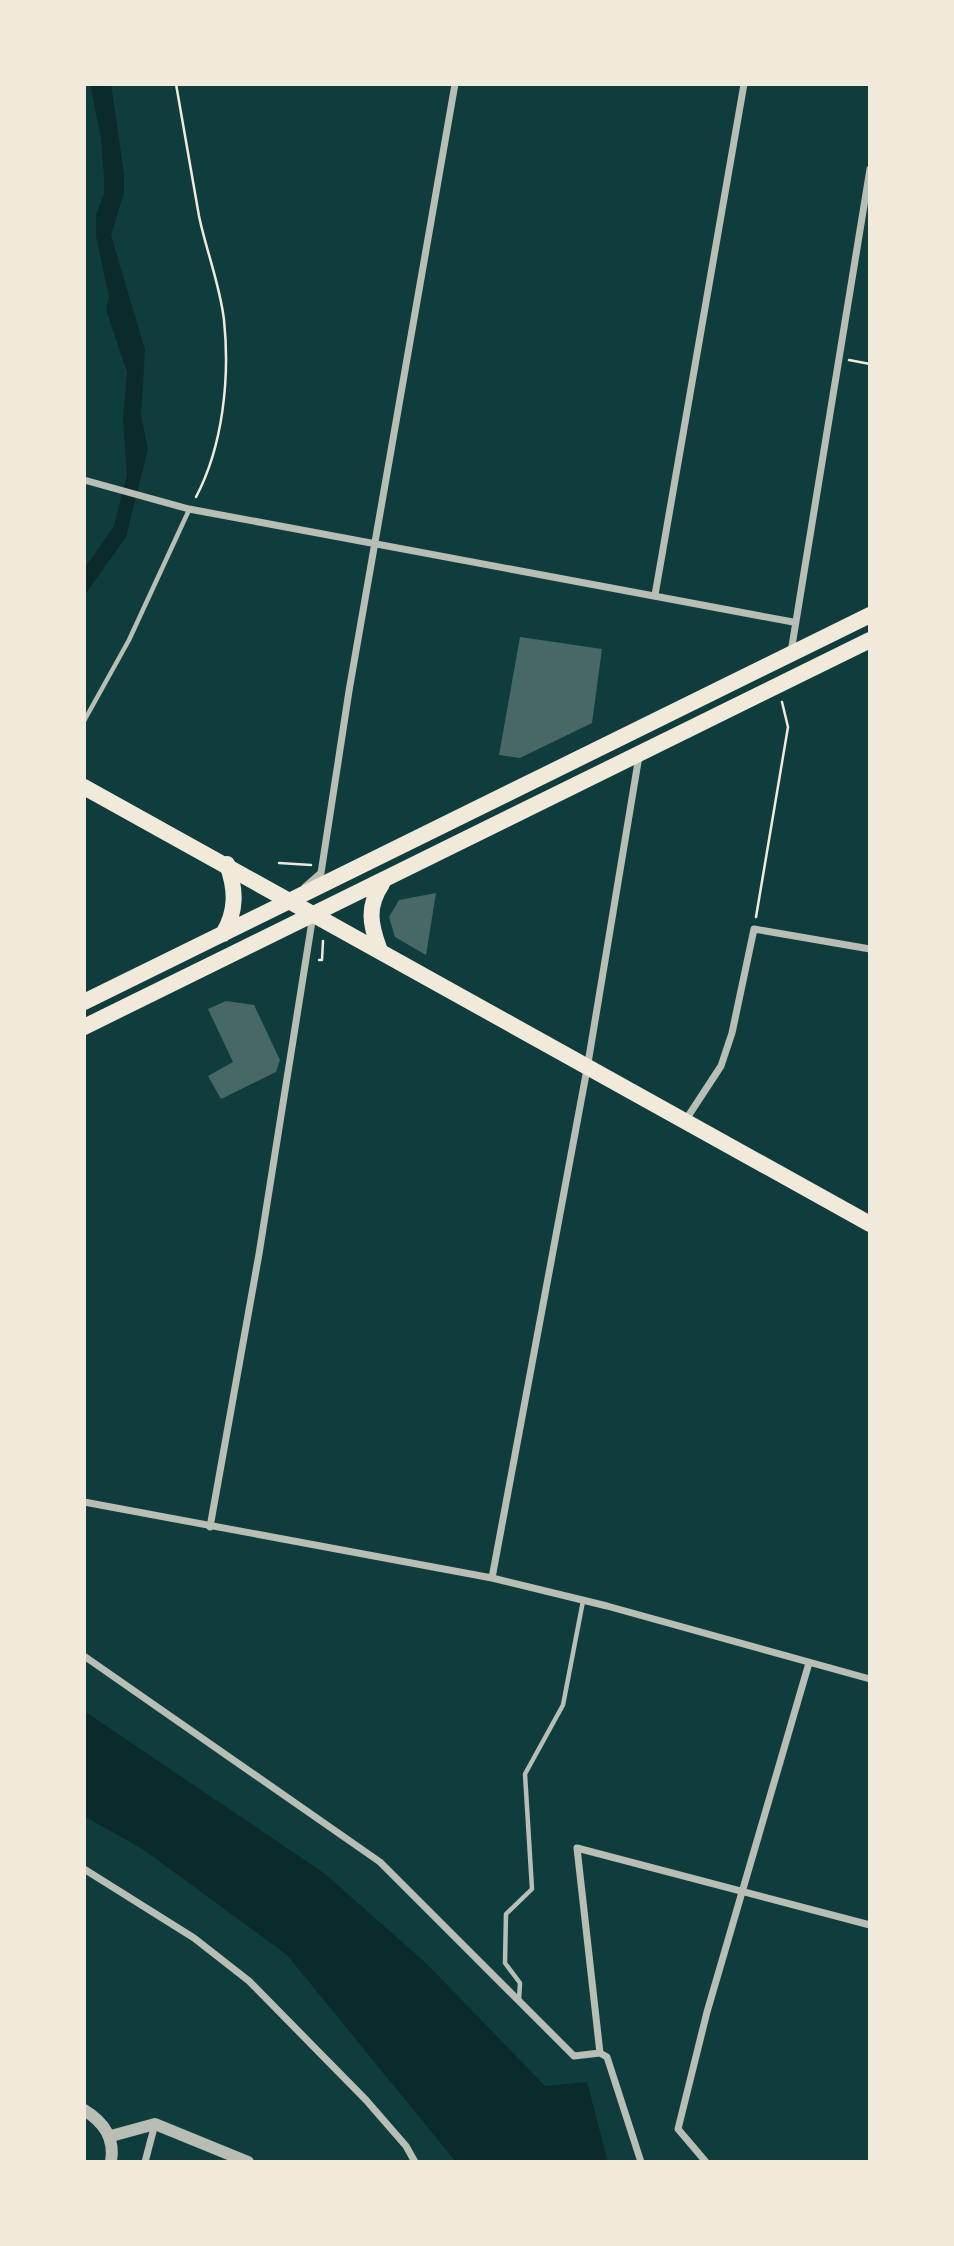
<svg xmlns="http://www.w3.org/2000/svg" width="954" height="2246" font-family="Inter,sans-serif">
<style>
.water{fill:#0a2a2b}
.building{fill:#486865}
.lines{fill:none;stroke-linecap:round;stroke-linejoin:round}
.path{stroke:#f1e9da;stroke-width:2.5}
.service{stroke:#b8beb3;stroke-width:4.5}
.minor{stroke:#b8beb3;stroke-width:7}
.tertiary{stroke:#b8beb3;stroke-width:12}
.primary{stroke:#f1e9da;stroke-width:16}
.trunk{stroke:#f1e9da;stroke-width:16}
</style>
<rect width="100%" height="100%" fill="#0f3d3e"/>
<path class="water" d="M90 84H111L124 174V193L111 235 145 350 141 415 148 449 126 537 84 596V569L114 526 127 475 123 419 127 372 106 309 109 297 96 236V215L104 194V176L101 138Z
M84 1711 324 1873 428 1965 545 2086 587 2082 608 2162H456L287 1955 144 1850 84 1816Z"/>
<path class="building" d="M520 637 602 649 592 723 520 758 499 755Z
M436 893 426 955 395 937 389 917 399 900Z
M226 1001 254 1005 280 1060 276 1072 221 1099 208 1076 233 1062 208 1009Z"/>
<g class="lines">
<path class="path" d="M176 84C184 128 191 172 199 216 206 250 220 285 224 320 230 378 223 446 196 497
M849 360 870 364
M279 863 311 865
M756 917 788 727 782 702
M319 960H322L323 941"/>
<path class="service" d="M84 721 129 640 189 510
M519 2000 520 1983 505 1963 506 1914 532 1889 525 1774 563 1705 583 1601"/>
<path class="minor" d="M84 480 189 509 793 622
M655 595 744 84
M791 652 870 169
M305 887 321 873 349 691 455 84
M685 1121 721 1066 732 1033 754 929 870 949
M84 1502 492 1578 607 1606 870 1679
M210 1527 259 1254 313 915
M492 1578 587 1069 639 756
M84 1656 380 1862 574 2056 600 2053 607 2057 641 2162
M84 1869 194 1938 249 1981 366 2100 406 2146 415 2162
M600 2053 577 1848 870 1925
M145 2162 155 2124
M706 2162 678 2129 707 2012 809 1663"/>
<path class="tertiary" d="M84 2110C104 2122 115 2138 111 2162
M111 2136 155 2124 248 2162"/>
<path class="primary" d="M84 787 870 1224"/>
<path class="trunk" d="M223 934C237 911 236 889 227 864
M379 948C370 924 367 906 382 884
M84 1002 870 615
M84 1027 870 640"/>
</g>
<rect width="954" height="2246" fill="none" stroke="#f1e9da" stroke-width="172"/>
</svg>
